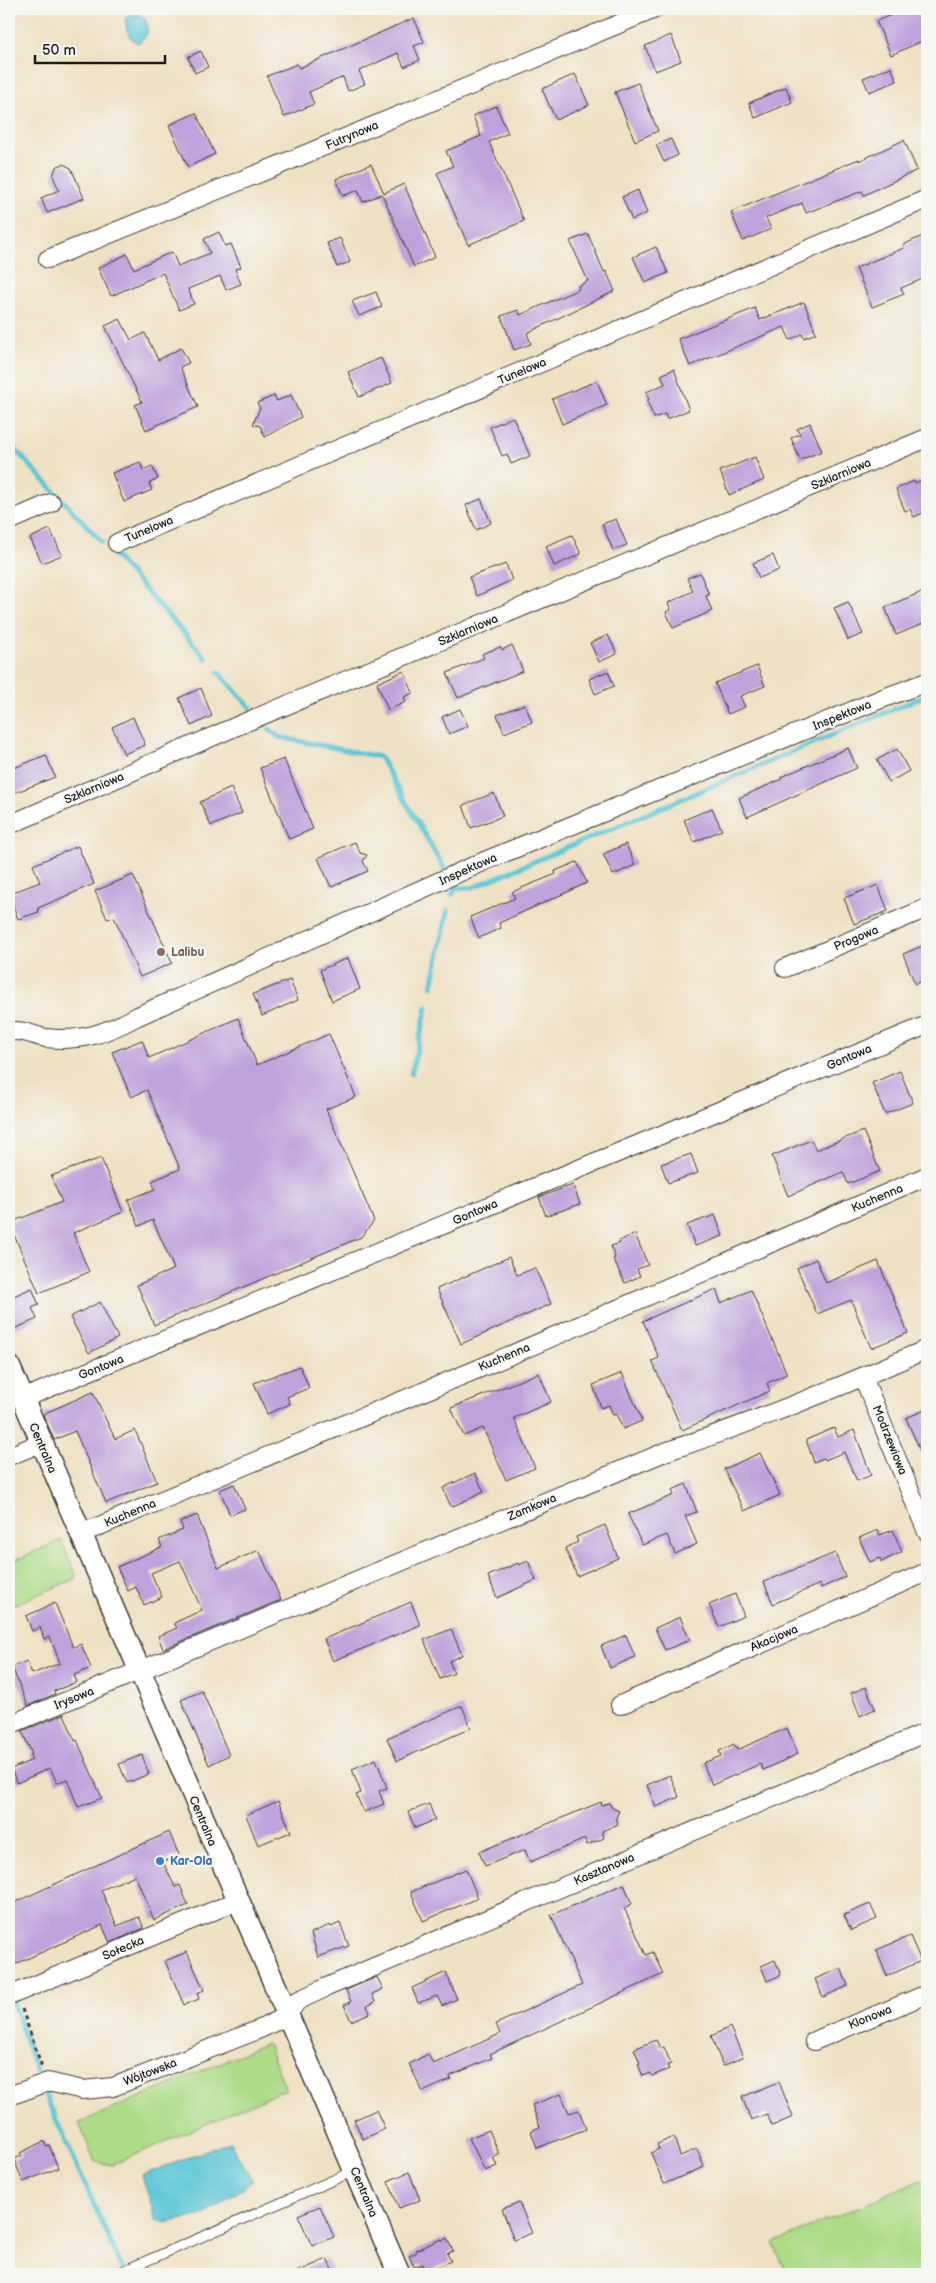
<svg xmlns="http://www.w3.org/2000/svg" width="936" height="2283" font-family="'Balsamiq Sans',sans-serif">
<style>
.green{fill:#addb88;stroke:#647c52}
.water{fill:#5bc6d6;stroke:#3c7179}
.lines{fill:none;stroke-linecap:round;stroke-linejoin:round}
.stream{stroke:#5bc6d6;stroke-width:5}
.building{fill:#bda2db}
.service-casing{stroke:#3c3a35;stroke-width:11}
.minor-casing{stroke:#3c3a35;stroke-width:20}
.tertiary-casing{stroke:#3c3a35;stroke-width:24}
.path{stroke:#3c3a35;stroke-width:3;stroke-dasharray:4 4;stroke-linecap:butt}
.service{stroke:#fff;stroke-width:9}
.minor{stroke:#fff;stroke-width:18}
.tertiary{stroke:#fff;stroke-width:21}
.education-dot{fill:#8d6e63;stroke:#f6f6f2;stroke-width:2}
.shop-dot{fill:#3f7fe0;stroke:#f6f6f2;stroke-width:2}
.labels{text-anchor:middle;stroke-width:5;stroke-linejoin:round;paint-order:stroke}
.street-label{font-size:12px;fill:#1c1c1c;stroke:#f6f6f2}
.education-label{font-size:12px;font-weight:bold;fill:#785e54;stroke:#f6f6f2;text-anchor:start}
.shop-label{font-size:12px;font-weight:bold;fill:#366cbe;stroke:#f6f6f2;text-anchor:start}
</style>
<rect width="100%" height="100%" fill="#f6f6f2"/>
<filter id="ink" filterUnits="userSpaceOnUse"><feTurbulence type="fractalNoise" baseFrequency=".02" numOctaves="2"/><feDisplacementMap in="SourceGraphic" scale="10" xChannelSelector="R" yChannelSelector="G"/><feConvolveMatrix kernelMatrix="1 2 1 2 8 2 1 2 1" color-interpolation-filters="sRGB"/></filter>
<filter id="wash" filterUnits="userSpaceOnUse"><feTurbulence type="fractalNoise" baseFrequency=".0096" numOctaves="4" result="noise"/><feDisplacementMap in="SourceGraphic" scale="20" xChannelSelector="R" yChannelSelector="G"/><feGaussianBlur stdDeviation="1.12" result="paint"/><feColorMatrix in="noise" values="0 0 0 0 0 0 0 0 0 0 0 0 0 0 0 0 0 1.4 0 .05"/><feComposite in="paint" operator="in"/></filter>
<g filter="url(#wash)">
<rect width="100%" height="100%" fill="#efe1c3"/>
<path class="green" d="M61 1540 77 1578 9 1607V1563Z
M267 2043 286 2089 112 2165 95 2162 79 2123Z
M927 2178V2274H787L773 2243Z"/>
<path class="water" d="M137 14 145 18C150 28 148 37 138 43 128 40 126 27 125 19L128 16Z
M230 2142 253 2181 204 2215 165 2223 155 2218 142 2175Z"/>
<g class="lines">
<path class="stream" d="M9 443 102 542
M114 555 206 658
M218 672 251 708
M269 729 279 737 380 757 444 868
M456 888 474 887 927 695
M452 895 456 888 453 884
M432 986 448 910
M411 1074 427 1007
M12 1999 36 2071
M44 2092 122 2268"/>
</g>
<g id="blocks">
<path class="building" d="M906 9H927V39L891 55 876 21Z
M414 18 424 42 414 46 420 60 404 67 398 53 359 71 365 84 348 91 343 77 309 92 314 104 284 117 267 76 297 64 299 68Z
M671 35 681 61 655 71 645 46Z
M201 51 208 67 195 73 188 57Z
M891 67 897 81 869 92 863 78Z
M575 74 589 105 556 120 542 89Z
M638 83 658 131 635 141 615 92Z
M786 87 792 102 755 118 749 103Z
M496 106 508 133 489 142 524 221 468 245 437 173 453 166 446 151 481 136 473 116Z
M196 113 215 154 188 167 169 125Z
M671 139 678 155 664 162 656 145Z
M904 140 917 170 864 195 862 191 806 213 802 203 766 218 771 229 743 241 731 212 859 159V161Z
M63 164 71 168 84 198 47 213 41 198 59 190 53 176 56 167Z
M371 164 384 193 404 184 435 257 414 267 382 194 363 202 358 190 343 196 336 179Z
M638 190 647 213 632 220 622 197Z
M219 232 225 246 231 244 241 267 235 269 241 284 226 290 220 276 188 289 194 304 179 310 163 273 111 296 98 268 127 254 134 269 172 252 178 266 210 253 204 239Z
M588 234 604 272 606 271 615 291 527 333 531 344 514 350 501 316 518 310 520 315 579 289 578 286 588 281 570 241Z
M927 234V277L901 288 904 294 872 307 856 268 904 248 903 245Z
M340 238 350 262 337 267 327 243Z
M656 247 668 273 645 283 633 257Z
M376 292 382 307 359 316 352 301Z
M804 302 816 333 804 338 802 334 790 340 784 327 690 366 678 339 755 308 760 320Z
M120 319 131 340 145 333 158 360 181 348 189 363 180 367 198 407 146 430 135 405 142 402 105 326Z
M381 358 392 383 359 397 348 372Z
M674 369 689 410 667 419 665 414 654 418 647 401 649 400 646 392 665 384 661 375Z
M597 381 607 405 562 424 552 399Z
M291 395 301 417 265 437 260 426 253 424 260 408 257 403 274 396 277 401Z
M513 417 530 456 511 464 507 454 502 456 490 427Z
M810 423 822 451 800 460 791 438 800 434 797 429Z
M755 457 764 480 729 495 720 471Z
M140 462 143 470 152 466 158 479 149 483 152 490 124 502 112 473Z
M927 478V511L914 517 910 509 905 511 896 489 914 481 915 483Z
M481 499 491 523 476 530 466 505Z
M616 519 627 545 613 550 602 524Z
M50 529 62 555 42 563 30 538Z
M572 535 581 554 554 566 546 546Z
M773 555 779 570 759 578 753 563Z
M506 564 512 580 477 596 469 577Z
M700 573 709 595 706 596 712 611 673 628 666 612 671 610 668 603 693 591 687 578Z
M927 590V622L896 635 885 607Z
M848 602 863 634 848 640 834 608Z
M608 635 617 654 599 662 590 643Z
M512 645 523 671 458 698 447 673 484 658 482 654 500 647 502 650Z
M757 666 765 686 740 696 745 707 728 714 715 683Z
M404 671 413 693 404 697 406 702 388 710 377 683Z
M608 671 614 686 595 694 589 679Z
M201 688 212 716 191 726 179 698Z
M525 704 532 722 504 733 497 715Z
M460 709 468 726 449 734 442 717Z
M133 717 145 745 124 754 112 727Z
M848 748 857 768 747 817 739 798 782 779 781 777Z
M897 749 909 771 889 782 877 760Z
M46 755 55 777 9 795V770Z
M284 759 313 829 289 839 260 768Z
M231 788 242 813 211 826 200 802Z
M494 793 503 816 471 828 463 805Z
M712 808 722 830 694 842 684 820Z
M355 842 360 853 367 855 363 861 368 871 331 887 318 858Z
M626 844 635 865 613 875 603 854Z
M78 846 94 884 38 908 39 912 18 919 9 894 40 882 33 865Z
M577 862 587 883 499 923 501 928 479 938 470 917 515 898 512 892 556 874 555 871Z
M133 875 172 963 140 977 114 917 107 919 95 891Z
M878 885 888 911 854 924 844 898Z
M927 944V979L915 984 903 954Z
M348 958 360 989 332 1001 320 970Z
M290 980 298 1000 262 1016 253 994Z
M238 1018 257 1065 329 1034 356 1097 326 1109 374 1221 361 1237 154 1325 137 1285 174 1269 153 1220 139 1226 128 1200 155 1189 152 1181 180 1169 147 1090 131 1097 112 1052 142 1040 149 1058Z
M900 1071 913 1103 885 1114 872 1083Z
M863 1131 880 1171 848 1184 843 1172 788 1196 772 1156 811 1140 816 1150Z
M691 1154 698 1173 668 1183 661 1164Z
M101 1158 123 1212 73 1233 89 1272 39 1293 9 1223 62 1202 51 1176Z
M573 1185 580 1204 546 1216 539 1197Z
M715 1215 723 1236 695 1246 687 1225Z
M635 1234 648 1265 637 1269 640 1276 625 1283 613 1259 615 1258 611 1246 620 1243 619 1241Z
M509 1257 517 1275 535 1268 551 1304 461 1344 437 1289Z
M816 1259 826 1283 878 1261 908 1333 871 1348 851 1300 817 1314 797 1268Z
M32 1288 39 1305 32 1308 37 1319 14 1329 9 1316V1298Z
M716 1289 721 1303 751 1290 787 1374 767 1383 770 1391 682 1430 652 1361 659 1358 643 1321Z
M100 1302 118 1338 89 1353 70 1317Z
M300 1366 309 1388 287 1397 290 1404 267 1414 254 1383Z
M539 1373 551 1402 514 1418 535 1468 506 1480 483 1428 464 1436 451 1408Z
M622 1373 642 1421 623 1429 616 1414 613 1415 609 1405 601 1408 593 1385Z
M93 1392 115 1439 135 1430 157 1482 106 1503 75 1431 54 1440 43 1414Z
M927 1409V1467L906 1418Z
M834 1428 838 1437 854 1430 871 1475 857 1481 844 1452 825 1460 824 1458 814 1462 806 1440Z
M760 1453 780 1495 744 1511 724 1469Z
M475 1473 484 1492 451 1507 443 1488Z
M234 1484 245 1509 230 1515 220 1490Z
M686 1484 697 1512 685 1516 697 1544 675 1554 667 1535 642 1545 628 1514 674 1495 672 1490Z
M197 1515 218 1568 259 1550 281 1600 163 1649 158 1636 177 1628 174 1623 202 1610 180 1561 151 1573 162 1597 144 1605 136 1587 128 1591 117 1567 162 1547 159 1540 183 1530 180 1522Z
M605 1525 618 1558 577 1576 565 1548 578 1542 576 1537Z
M878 1530 880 1535 893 1530 902 1552 881 1562 880 1558 870 1562 859 1538Z
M835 1553 845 1577 821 1588 820 1584 773 1604 764 1582Z
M528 1561 536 1580 497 1598 488 1576 518 1563 519 1565Z
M735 1594 744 1616 719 1627 709 1605Z
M411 1602 420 1625 333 1661 324 1639Z
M55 1603 73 1647 81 1644 91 1668 74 1675 77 1682 54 1691 55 1694 28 1706 12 1667 27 1661 32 1674 60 1663 50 1637 44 1639 40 1627 32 1631 26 1616Z
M680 1617 690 1640 665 1650 655 1628Z
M451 1629 462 1655 449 1661 454 1673 440 1679 424 1640Z
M626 1635 635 1657 610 1668 601 1646Z
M866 1687 875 1709 860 1716 851 1693Z
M202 1691 229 1755 209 1765 181 1700Z
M462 1706 471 1728 397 1761 387 1738Z
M64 1714 75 1741 77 1740 102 1798 78 1807 67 1779 57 1783 50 1768 17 1783 11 1769 32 1760 30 1755 32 1754 22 1731Z
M787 1728 798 1754 763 1770 760 1764 712 1785 703 1763 721 1756 719 1751 734 1744 737 1750Z
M142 1755 149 1774 127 1783 119 1764Z
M376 1759 387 1788 379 1791 384 1804 364 1812 356 1795 361 1793 352 1769Z
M670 1775 679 1797 656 1807 647 1785Z
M278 1801 291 1832 258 1845 246 1815Z
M601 1802 602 1805 609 1803 612 1808 619 1811 616 1818 618 1824 602 1831 604 1838 587 1845 585 1839 530 1862 525 1850 485 1866 479 1852Z
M429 1804 435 1820 415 1828 408 1812Z
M169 1832 179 1855 163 1862 175 1887 180 1885 188 1905 154 1920 135 1875 101 1890 117 1926 139 1917 144 1928 110 1943 102 1925 9 1967V1905Z
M466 1869 478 1898 423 1921 411 1892Z
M624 1884 632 1904 624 1908 646 1955 653 1952 663 1974 490 2054 492 2058 450 2076 451 2079 423 2092 409 2064 428 2054 433 2064 500 2034 496 2024 582 1985 551 1915Z
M870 1904 877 1919 851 1930 844 1915Z
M340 1923 349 1946 318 1957 311 1933 330 1925 331 1927Z
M910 1936 921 1961 887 1976 876 1950Z
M187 1952 204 1990 197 1993 199 1999 184 2005 165 1961Z
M775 1960 781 1975 767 1981 761 1966Z
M841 1968 848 1986 823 1997 815 1979Z
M446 1972 457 1999 442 2006 437 1996 418 2003 412 1988Z
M377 1977 383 1989 372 1994 375 2002 367 2006 370 2013 351 2021 344 2005 351 2002 346 1990Z
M730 2027 743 2057 723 2066 711 2036Z
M656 2040 660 2048 664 2047 671 2064 667 2065 669 2069 652 2076 651 2073 643 2076 638 2064 640 2063 634 2049Z
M779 2082 793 2117 772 2126 767 2114 751 2120 742 2097Z
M561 2094 569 2113 579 2110 586 2129 537 2148 531 2131 540 2127 532 2105Z
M376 2110 385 2129 363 2139 354 2120Z
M489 2130 499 2154 493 2157 497 2166 485 2171 469 2138Z
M674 2137 680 2156 697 2149 704 2167 664 2184 651 2153 659 2149 657 2144Z
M44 2141 46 2146 49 2145 58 2168 23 2182 14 2159 22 2156 20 2153Z
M409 2172 420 2200 399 2208 388 2181Z
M519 2202 532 2233 514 2240 502 2209Z
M320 2206 334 2237 312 2246 298 2215Z
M447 2238 453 2251 447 2253 451 2261 426 2272 422 2264 414 2267 409 2256 417 2252 416 2250 441 2239 442 2241Z
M327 2259 334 2274H292Z"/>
</g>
</g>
<g filter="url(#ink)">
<use href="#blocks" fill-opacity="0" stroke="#3c3a35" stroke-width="1"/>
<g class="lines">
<defs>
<path id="service" d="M116 2274 354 2171"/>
<path id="minor" d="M48 259 272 168 655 9
M9 521 51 503
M117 543 927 199
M9 825 244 723 927 438
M785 968 927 908
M9 1032C21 1028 33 1036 46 1038 83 1042 106 1033 138 1016L487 860 881 699 927 682
M863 1377 927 1532
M22 1399 927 1025
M9 1456 41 1443
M80 1534 478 1369 927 1176
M620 1705 927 1572
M9 1725 665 1452C754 1422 841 1387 927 1349
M9 1996 237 1901
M814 2041 927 1994
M9 2096 48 2082 83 2090 113 2087 260 2029 287 2016 297 2001 327 1987 927 1732"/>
<path id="tertiary" d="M9 1366 399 2274"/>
</defs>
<use href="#service" class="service-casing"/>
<use href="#minor" class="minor-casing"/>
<use href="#tertiary" class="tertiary-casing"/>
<path class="path" d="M22 2009 42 2067"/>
<use href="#service" class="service"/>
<use href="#minor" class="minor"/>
<use href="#tertiary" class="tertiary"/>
</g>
</g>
<circle class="education-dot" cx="161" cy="952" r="5"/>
<circle class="shop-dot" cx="160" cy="1861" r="5"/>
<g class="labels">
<g class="street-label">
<text transform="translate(352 135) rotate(-23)" y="4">Futrynowa</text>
<text transform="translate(522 371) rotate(-23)" y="4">Tunelowa</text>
<text transform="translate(841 474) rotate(-23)" y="4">Szklarniowa</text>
<text transform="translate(149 529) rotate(-23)" y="4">Tunelowa</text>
<text transform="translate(468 630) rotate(-23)" y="4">Szklarniowa</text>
<text transform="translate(842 715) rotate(-22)" y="4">Inspektowa</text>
<text transform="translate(94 788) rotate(-23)" y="4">Szklarniowa</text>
<text transform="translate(468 869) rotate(-24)" y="4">Inspektowa</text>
<text transform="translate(856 938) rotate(-23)" y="4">Progowa</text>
<text transform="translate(849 1057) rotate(-23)" y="4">Gontowa</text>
<text transform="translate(877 1198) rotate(-23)" y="4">Kuchenna</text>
<text transform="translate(475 1212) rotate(-23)" y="4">Gontowa</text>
<text transform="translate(504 1357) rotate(-23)" y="4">Kuchenna</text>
<text transform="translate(101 1367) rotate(-22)" y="4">Gontowa</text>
<text transform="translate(890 1440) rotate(68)" y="4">Modrzewiowa</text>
<text transform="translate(43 1448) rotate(67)" y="4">Centralna</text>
<text transform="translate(532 1507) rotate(-23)" y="4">Zamkowa</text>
<text transform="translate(130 1513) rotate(-23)" y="4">Kuchenna</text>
<text transform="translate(774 1638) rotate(-23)" y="4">Akacjowa</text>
<text transform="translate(74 1698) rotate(-22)" y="4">Irysowa</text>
<text transform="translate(203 1821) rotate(67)" y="4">Centralna</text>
<text transform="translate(604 1869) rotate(-23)" y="4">Kasztanowa</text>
<text transform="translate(123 1948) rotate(-23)" y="4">Sołecka</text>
<text transform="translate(870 2017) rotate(-22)" y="4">Klonowa</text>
<text transform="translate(150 2072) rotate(-21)" y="4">Wójtowska</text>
<text transform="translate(364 2192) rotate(67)" y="4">Centralna</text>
</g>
<g class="education-label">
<text x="171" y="956">Lalibu</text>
</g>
<g class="shop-label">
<text x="170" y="1865">Kar-Ola</text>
</g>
</g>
<rect width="936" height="2283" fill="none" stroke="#f6f6f2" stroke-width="30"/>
<path d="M35 55v8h130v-8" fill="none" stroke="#1c1c1c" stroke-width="2.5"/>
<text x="42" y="55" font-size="15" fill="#1c1c1c" stroke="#f6f6f2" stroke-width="4" paint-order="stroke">50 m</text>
</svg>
